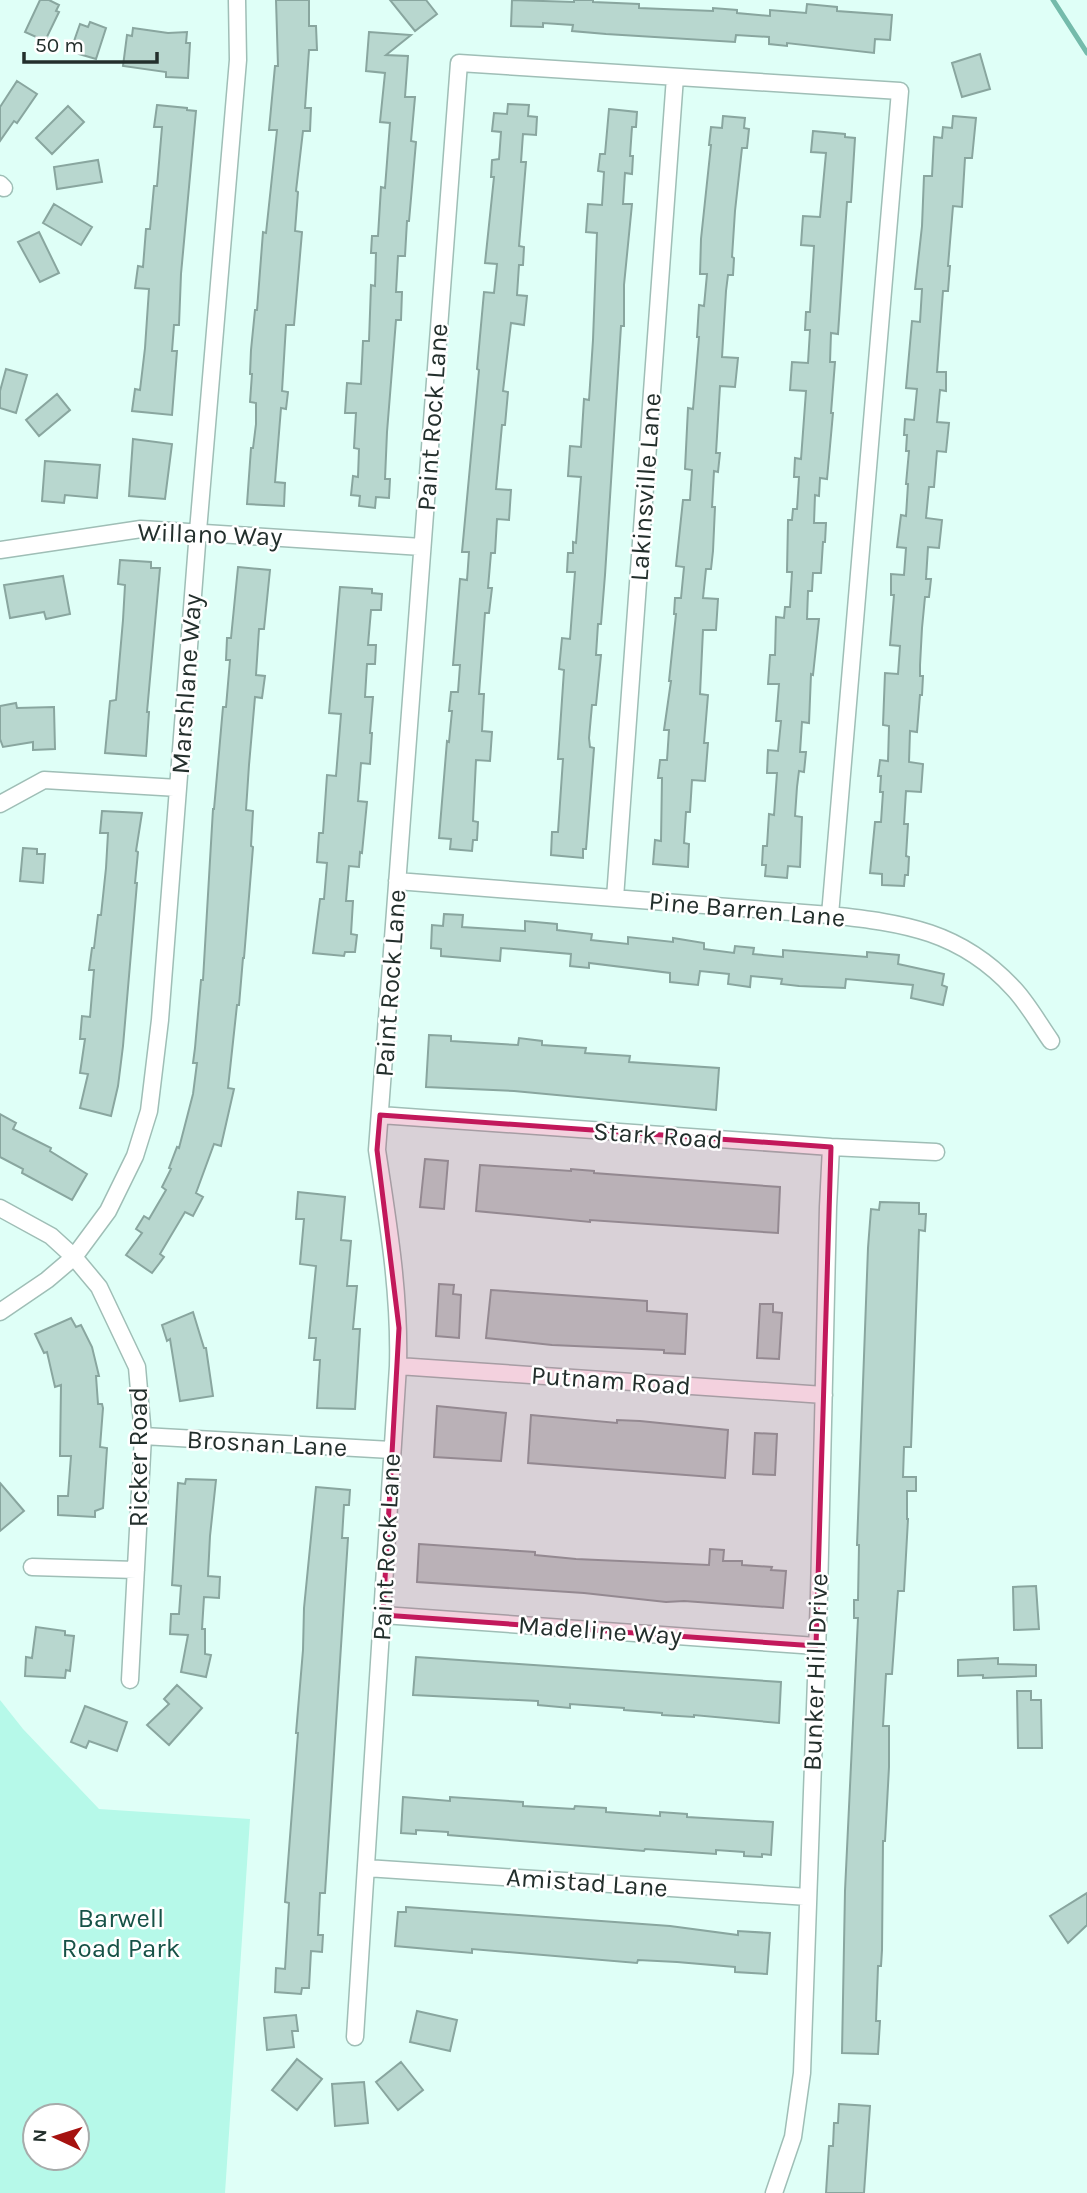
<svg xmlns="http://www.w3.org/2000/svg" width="1087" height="2193" font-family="Karla,sans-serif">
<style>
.green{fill:#b6f9e9;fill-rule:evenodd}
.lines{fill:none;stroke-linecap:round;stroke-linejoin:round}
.stream{stroke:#74bbab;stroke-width:5}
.building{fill:#b8d7cf;stroke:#89a69f;stroke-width:2}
.street-casing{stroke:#9fbeb6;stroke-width:19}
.street{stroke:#fff;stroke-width:16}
.marked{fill:#c2185b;fill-opacity:0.2;stroke:#c2185b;stroke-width:5;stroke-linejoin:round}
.labels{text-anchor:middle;stroke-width:5;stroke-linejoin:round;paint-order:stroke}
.street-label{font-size:26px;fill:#232f2c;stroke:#fff}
.park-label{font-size:26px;fill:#165247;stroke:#fff}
</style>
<rect width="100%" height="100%" fill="#dffff7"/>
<path class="green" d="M0 1700 23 1729 99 1809 250 1819 225 2193H0ZM77 2116V2158H35V2116Z"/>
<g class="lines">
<path class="stream" d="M1053 0 1087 53"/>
</g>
<path class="building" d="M40 0H49L59 5 56 11 59 12 45 41 25 32Z
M276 0H309V26H316L317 50H309L305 108H311L310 131H303L296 191 298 192 295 231 302 232 294 325H286L282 391 288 392 286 409 281 408 275 482 285 483 284 506 247 504 251 448H253L256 424V403L250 402 252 374H250L251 350 255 310H257L263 232 266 233 277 130H269L275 66H278Z
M390 0H426L437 14 415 31Z
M512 0 574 2V0H593V2L639 4V8L713 11V8L737 10V13L770 16V10L806 13 807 4 837 7V11L892 15 890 40 875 39 874 53 787 43V46L769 44V37L736 35 735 42 606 34 572 31 573 25 543 23V27L511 26Z
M90 22 106 28 96 59 79 54 82 46 73 44 80 24 88 27Z
M133 28 168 33 187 32 186 43H190L188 78 166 77V72L123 66 127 35 132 36Z
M369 32 411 35 386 55 408 56 405 97H415L411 141 416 142 409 221H407L405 256H398L396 292H402L401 320H396L387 432 385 479H390L389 498 376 497 375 508 359 506 360 496 351 495 353 476 358 477 359 449 354 448 356 413H345L347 383 361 384 363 341H369L371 285 375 286 376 253H371L372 236H378L381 187 385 188 390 123 380 122 385 73 366 71Z
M980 54 990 89 962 97 952 63Z
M17 81 37 94 17 123 14 121 0 141V107Z
M508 104 529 105 528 116 537 117 536 135 523 134 521 162H526L519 246 524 247 523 265H519L517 295 527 296 524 325 511 323 503 391 508 392 505 425H502L496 489 511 490 509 520 497 519 495 553H491L488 588H492L489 613H485L479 694H484L482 731 492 732 490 761 476 760 473 821 478 822 477 840H473L472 851 450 849 451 839 439 838 447 741 449 742 452 711H449L451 692H458L460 665H453L460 579 467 580 469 552H462L479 370 477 369 484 292 494 293 497 264 485 263 494 177H491L492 160 499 159 501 132 492 131 494 113 507 114Z
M157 105 187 108V110L196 111 181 274 179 325H174L172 351H177L172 415 132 411 135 389 140 390 145 348 149 289 135 288 138 266 143 267 146 229H150L154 186H157L162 127H154Z
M68 106 84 122 52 154 36 138Z
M609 109 637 112 636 127H632L630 156H633L632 174 625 173 623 204H632L624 285V326H621L605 575 601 624H598L596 655H601L596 705H592L589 738 590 747 594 748 586 849H583V858L551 855 552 832H558L563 759H558L564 670 559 669 562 638 570 639 575 572H567L568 553H573V542L576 543 581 477 568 476 570 446 581 447 584 399 589 400 593 340 597 233 586 232 588 204 602 205 604 172 598 171 600 154H605Z
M723 116 745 118 744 128 749 129 747 148H742L735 211 732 257 734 258 733 275H728L726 291 722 357 738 358 735 387 720 386 716 453H720L718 472 714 471 712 507H715L713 551 711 569H706L703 598 718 599 716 630H703L700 694 708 695 704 743H708L705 781 692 780 690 812H686L684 843 689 844 688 867 653 864 655 840 661 841 662 778H658L660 760H667L669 730H664L671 681H669L676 614H674L675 598H681L684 567 676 566 683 500H690L692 470 685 469 688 408 693 409 699 337H697L699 305 704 306 707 274H700L701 239 711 145H709L711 127 722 128Z
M953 116 976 118 972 158H965L962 207 953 206 948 266H950L948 291H943L937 372H946V391L940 390 937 422 949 423 946 452 937 451 934 487H929L926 518 942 520 939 548 928 547 926 579H931L929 597H925L922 628 920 665V676H923L922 695H920L917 732 910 731 909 762 923 764 921 792 906 791 904 824H908L906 856 909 857 908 875H905L904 886 882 885V874L870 873 875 822H881L883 792H880L881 776H878L880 760 888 761 889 726 883 725 885 673 898 674 900 646 890 645 894 595H891V574L904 575 906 548 897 547 901 515 906 516 908 484H906L909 451H906L907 435H904L905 419 914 420 917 389 906 388 912 321 920 322 922 289H915L922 226 924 176H932L934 137 942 138 943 127 952 128Z
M813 131 845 134V137L855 138 851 202H847L838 334 831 333 830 362H835L831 413H833L827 479 820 478 819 496 815 495 814 523H826L825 542H823L821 573H813L812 591H808L807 619H819L813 675 811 674 809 723 802 722 800 752H806L804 772 799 771 797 787 795 816 802 817 800 867 788 866 787 878 765 876 766 865H762L763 846H767L769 814 774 815 777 773H767L768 750 778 751 781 721H776L779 684H768L770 655H775L776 617 784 618 785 607H790L792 572H787L788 520H792L793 509H797L799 477H794L795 458 801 459 806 391 790 390 792 362 808 363 810 330H805L806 312H810L814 246 801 245 803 216 820 217 826 153 811 152Z
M98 160 102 182 57 189 54 167Z
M54 204 92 227 81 245 43 223Z
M39 232 59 273 40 282 18 242Z
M6 369 27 375 16 413 0 408V391Z
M57 394 70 410 39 436 26 420Z
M133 439 172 444 165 499 129 496Z
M45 461 100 465 97 498 65 495 64 503 42 501Z
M120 560 151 562V568H160L147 712H149L146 756 105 753 110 701 116 700 123 620 125 585 118 584Z
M238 567 270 570 264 629H259L256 675 265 676 262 698 255 697 249 765 246 810 253 811 251 846 253 847 244 958H243L239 1005H237L228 1088 234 1089 221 1146 214 1144 196 1193 203 1197 193 1216 185 1212 160 1254 164 1257 152 1273 126 1255 142 1233 136 1229 144 1216 149 1219 166 1190 162 1187 171 1169 169 1168 177 1147 179 1148 193 1094 197 1063H193L195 1048 201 980H203L213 809H214L223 707H226L230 660H226L227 638H231Z
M63 576 70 614 46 619 44 612 10 618 4 585Z
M340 587 372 589V593L382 594 381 610H371L368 645H376L375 664H367L365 697H373L370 733H372L370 764 361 763 358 801 367 802 362 853 360 852 359 867 349 866 346 901H353L351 934 357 935 355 952H345L344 956 313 953 320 899H324L327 863 317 862 319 833H323L327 775 336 776 341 714 329 713Z
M16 703 17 708 54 707 55 749 33 750V742L3 747 0 739V706Z
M102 811 142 813 136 851 138 852 135 883H137L123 1046 118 1086 111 1116 80 1108 88 1074 80 1073 85 1039H80L82 1016 90 1017 94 970H89L92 948H94L98 915H101L106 868 108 833H100Z
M23 848 37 849V854H45L43 883 20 881Z
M444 914 463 915 462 927 525 931V921L557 924V930L592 934 591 940 628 944V937L673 942V938L704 943V949L734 953 735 946 754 948 753 954 783 957V950L867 957V952L899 955 898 964 944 974 942 985 947 987 943 1005 911 998 913 985 846 979 845 988 799 986 781 984 782 979 751 976 750 987 728 984 729 974 700 971 698 985 670 982V973L589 963V968L570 966 571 954 501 948 500 961 441 956V949L431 948 432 925 443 926Z
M429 1035 451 1036V1041L518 1045 519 1038 542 1041V1045L586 1048 585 1053 630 1056 629 1062 719 1068 716 1110 514 1091 426 1087Z
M0 1114 16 1123 13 1129 51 1148 50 1151 87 1174 72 1200 22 1173 23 1169 0 1157Z
M425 1159 448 1161 444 1209 420 1207Z
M480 1165 571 1171V1169L594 1171V1173L780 1187 778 1233 590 1220V1222L476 1211Z
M298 1192 345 1197 341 1240 351 1241 347 1286H357L353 1329H360L355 1409 317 1408 320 1360H314L316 1338H309L316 1266 300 1264 304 1219H296Z
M880 1202 919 1203V1214H926L925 1231 919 1230 911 1447H904L903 1477H916V1491H907V1519H908L904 1591H898L892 1674H886L883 1726H889V1767L885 1841H883L882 1950 881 1966H878L876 2021H880L878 2054 842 2053 845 1891 858 1618H854V1600H858L859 1545H857L868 1248 871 1209 879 1210Z
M439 1284 454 1285 453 1294 461 1295 459 1338 436 1336Z
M491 1290 647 1301V1311L687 1314 685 1354 664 1353V1350L552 1345 486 1338Z
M760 1304H773V1312L782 1313 779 1359 757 1358Z
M193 1312 204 1348H206L213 1396 180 1401 170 1339 167 1341 162 1325Z
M71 1318 76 1327 81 1325 92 1347 99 1376H96L98 1404H102L103 1408 100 1447 107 1448 103 1508 95 1511V1517L58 1515V1496H68L71 1456H60L61 1385 55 1387 47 1352 44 1353 35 1334Z
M437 1406 506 1413 501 1461 434 1457Z
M531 1415 617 1423V1420L640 1421 728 1430 725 1478 528 1463Z
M755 1433 777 1434 775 1475 753 1474Z
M186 1479 216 1480 210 1536 208 1576 220 1577 219 1598 204 1597 202 1629H205V1654L211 1655 206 1677 181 1672 188 1635 170 1634 171 1614H179L181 1586 172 1585 178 1483 185 1484Z
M0 1483 24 1511 0 1531Z
M316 1487 350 1490 349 1505H344L342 1538H348L325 1893H320L318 1935H323L322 1952 311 1951 309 1988H302L301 1994 275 1992 276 1968 285 1969 289 1903 285 1902 298 1733H296L303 1650 304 1608Z
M419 1544 535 1552V1555L576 1559 709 1565 710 1549 724 1550 723 1561H742V1565L772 1567 771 1570 786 1571 783 1608 684 1601 666 1602 584 1593 417 1582Z
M1036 1586 1039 1629 1014 1630 1013 1587Z
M36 1627 65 1631V1635L74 1636 70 1671 66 1670 65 1678 25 1676 26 1657 32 1658Z
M416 1657 781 1682 779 1723 694 1715V1717L662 1715V1713L624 1710V1708L570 1704V1708L538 1705V1701L413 1695Z
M998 1658V1664L1036 1665V1676L983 1678V1675L958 1676V1660Z
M177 1685 202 1708 169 1745 147 1725 169 1704 164 1699Z
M1017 1691H1031V1700H1041L1042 1748H1018Z
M85 1706 127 1722 117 1751 89 1741 86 1748 71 1742Z
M403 1797 450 1801V1797L523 1802V1806L574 1809 575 1806 606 1808V1812L660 1816V1812L687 1814V1817L773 1822 771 1855 762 1854V1857L744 1856V1852L716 1850V1854L645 1849 644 1851 448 1835V1832L416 1830V1834L401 1833Z
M1087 1893V1925L1068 1943 1050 1916Z
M406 1907 670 1926 738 1935V1931L770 1933 767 1974 735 1972V1967L677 1962 638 1960 637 1963 472 1949V1953L395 1946 398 1912H406Z
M417 2011 457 2020 450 2051 410 2042Z
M296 2015 298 2031H292L294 2047 267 2050 264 2018Z
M297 2059 322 2079 297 2110 272 2090Z
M401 2062 423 2090 398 2110 376 2082Z
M364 2082 368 2123 335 2126 332 2084Z
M839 2104 870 2106 864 2193H826L829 2146H833L834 2123H838Z"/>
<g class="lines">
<defs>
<path id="street" d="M0 184 4 188
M0 550 141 529 422 547
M0 804 44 780 178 788
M397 881 830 915C904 923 961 931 1014 989 1028 1004 1039 1024 1051 1041
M615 898 675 77
M380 1115 831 1147 936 1152
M0 1208 51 1236 74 1257 99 1287 137 1367 143 1436 130 1680
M0 1312 47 1280 74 1257 108 1211 135 1156 149 1111 160 1020 198 531 238 60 237 0
M398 1366 824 1395
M143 1436 391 1450
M32 1567 136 1570
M383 1615 816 1646
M366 1868 808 1897
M355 2037 398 1366C400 1293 388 1222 377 1150L459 63 900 91 830 915
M774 2193 793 2137 802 2073 819 1595 828 1207 831 1147"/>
</defs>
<use href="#street" class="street-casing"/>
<use href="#street" class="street"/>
</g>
<path class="marked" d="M380 1115 831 1147 816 1646 383 1615 399 1328 377 1150Z"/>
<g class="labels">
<g class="street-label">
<text transform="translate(432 417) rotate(-86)" y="9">Paint Rock Lane</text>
<text transform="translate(645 487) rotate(-86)" y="9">Lakinsville Lane</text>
<text transform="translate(210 534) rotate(2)" y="9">Willano Way</text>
<text transform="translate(186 684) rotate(-86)" y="9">Marshlane Way</text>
<text transform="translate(747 909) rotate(5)" y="9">Pine Barren Lane</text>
<text transform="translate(390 983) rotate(-86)" y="9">Paint Rock Lane</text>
<text transform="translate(658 1135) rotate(4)" y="9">Stark Road</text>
<text transform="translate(611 1380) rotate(4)" y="9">Putnam Road</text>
<text transform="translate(267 1443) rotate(3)" y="9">Brosnan Lane</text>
<text transform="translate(138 1457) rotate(-90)" y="9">Ricker Road</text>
<text transform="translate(386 1547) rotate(-87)" y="9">Paint Rock Lane</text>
<text transform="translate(600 1630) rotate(4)" y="9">Madeline Way</text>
<text transform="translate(815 1672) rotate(-88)" y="9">Bunker Hill Drive</text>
<text transform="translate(587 1882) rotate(4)" y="9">Amistad Lane</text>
</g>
<g class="park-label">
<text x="121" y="1927">Barwell<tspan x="121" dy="30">Road Park</tspan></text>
</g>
</g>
<g transform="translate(56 2137) rotate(274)"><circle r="33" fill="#ffffff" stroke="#a7acab" stroke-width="2"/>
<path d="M0-5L12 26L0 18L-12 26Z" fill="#a61210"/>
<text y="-10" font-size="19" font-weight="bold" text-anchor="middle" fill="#232f2c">N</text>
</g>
<path d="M24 52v10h133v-10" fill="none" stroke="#232f2c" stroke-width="3.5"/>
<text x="35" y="52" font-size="21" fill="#232f2c" stroke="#ffffff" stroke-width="5" paint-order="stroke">50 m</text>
</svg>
